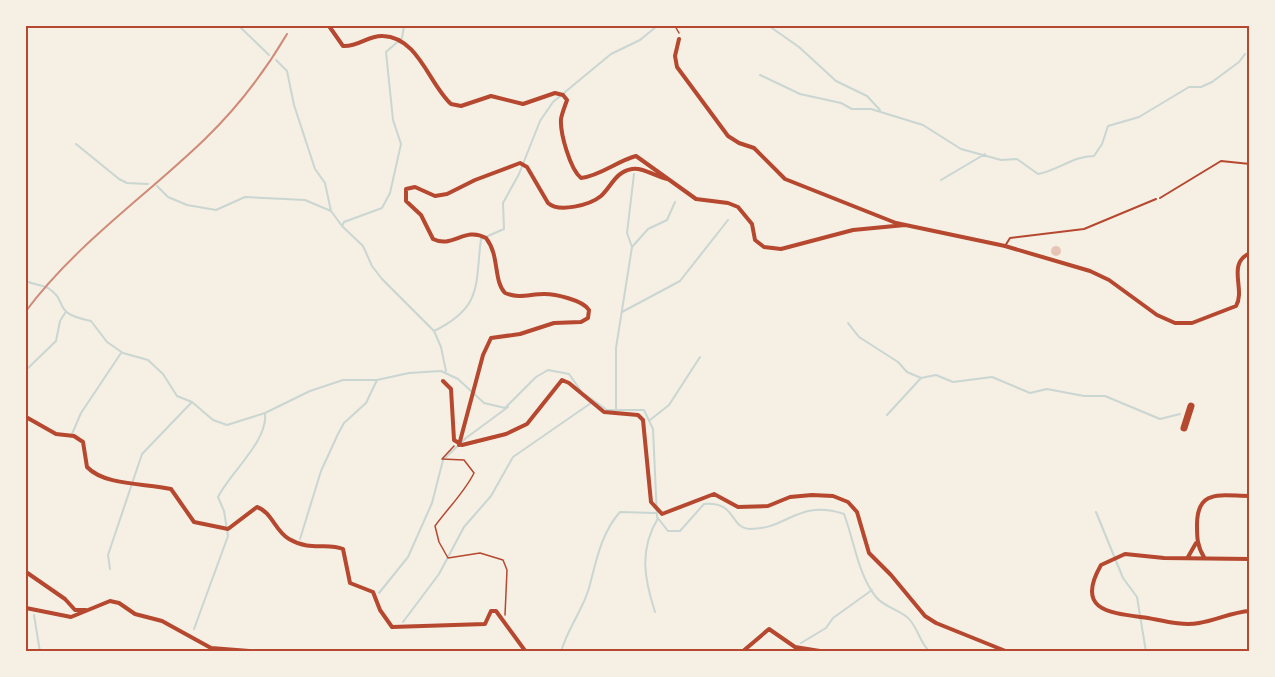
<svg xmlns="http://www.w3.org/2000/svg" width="1275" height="677" font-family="Helvetica,sans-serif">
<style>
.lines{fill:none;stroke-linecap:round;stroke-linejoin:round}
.stream{stroke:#c9d6d2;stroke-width:2}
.building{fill:#e6c5b7}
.path{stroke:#b5482f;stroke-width:1.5}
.service{stroke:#b5482f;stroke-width:2}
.minor{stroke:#b5482f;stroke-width:4}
.motorway{stroke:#b5482f;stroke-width:7}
.rail{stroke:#cf8b77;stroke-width:2}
.neatline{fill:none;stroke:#b5482f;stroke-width:2}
</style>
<rect width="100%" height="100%" fill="#f6efe4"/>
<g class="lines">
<path class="stream" d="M239 26 269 55
M769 26 799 47 836 81 867 96 880 110
M276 60 287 71 294 105 315 169 325 183 331 211 342 226 363 246 372 266 382 279 434 331 441 347 446 371
M760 75 800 94 841 103 852 109H871L923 125 961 149 1001 160 1017 159 1038 174C1059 170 1073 156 1094 156L1102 144 1108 126 1139 117 1189 87H1201L1212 82 1239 62 1245 54
M76 144 119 179 127 183 148 184
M941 180 985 154
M157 186 168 197 187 205 216 210 245 197 305 200 331 211
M342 226 344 222 382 208 390 193 401 144 393 120 386 52 402 38 404 26
M632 247 627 233 634 174
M26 281C32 284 42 285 48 288 70 302 50 313 91 321L107 342 123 353 148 360 163 374 177 396 192 402 213 420 227 425 265 413 310 391 343 380H377L409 373 441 371 458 379 484 403 505 408 536 377 548 370 569 374 581 391
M622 312 680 281 728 220
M848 323 859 337 898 362 907 372 921 378 936 375 953 382 992 377 1030 393 1047 389 1084 396H1105L1160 419 1180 414
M434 331C483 307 475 285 481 239L504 229 503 203 519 174 540 121 553 102 611 54 640 40 657 26
M26 370 56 341 60 321 65 313
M586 395 607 410H644L653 429 657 517 668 531H680L704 504C737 501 729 528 750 529 788 529 798 499 844 514 854 540 858 575 876 597 885 608 902 610 910 620 919 631 920 643 930 652
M616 410V348L632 247 648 229 667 220 675 202
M887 415 921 378
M650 420 669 405 700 357
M72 434 81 413 121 353
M1096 512 1123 578 1137 597 1146 652
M300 539 321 471 338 434 344 423 366 403 377 380
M110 569 108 555 142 454 191 403
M379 593 408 557 432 503 443 460 466 438 508 407
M655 612C644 578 639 550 658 518
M34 615 40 652
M403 622 439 574 464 527 491 496 513 457 591 403
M194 629 228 536 224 511 218 497C229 474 268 441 265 414
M801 643 826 628 833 618 872 590
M561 652C567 629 583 610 589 588 596 562 601 533 620 512L655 513"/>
</g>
<path class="building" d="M1051 251a5 5 0 1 1 10 0a5 5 0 1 1-10 0Z"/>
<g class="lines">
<path class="path" d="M675 26 679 33
M454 446 442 459 464 460 474 473C464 493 448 508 435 526L439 542 448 558 480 553 503 560 507 570 505 615"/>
<path class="service" d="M1160 198 1221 161 1250 164
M1005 246 1010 238 1084 229 1156 199"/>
<path class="minor" d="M329 26 343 46C359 47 368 35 383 36 418 37 429 84 451 104L461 106 491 96 523 104 555 93 563 95 567 100C565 106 562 113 561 119 560 133 570 169 581 178 600 176 617 161 636 156L696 199 728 203 738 207 752 224 755 240 764 247 781 249 853 230 905 225
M679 39 675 56 677 67 728 136 739 143 754 148 785 179 896 223 1005 246 1090 271 1109 280 1157 315 1175 323H1192L1236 306C1246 289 1226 264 1250 253
M443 381 451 389 454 440 462 445 506 434 527 424 562 380 569 383 604 412 638 415 643 420 651 502 662 514 714 494 738 507 768 506 790 497 812 495 833 496 848 502 857 512 869 553 891 575 925 616 936 623 1008 652
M26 417 56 434 74 436 83 442 87 467C105 486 146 483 171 489L194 522 228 529 257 507C272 512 275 531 289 539 311 552 327 542 343 549L350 583 373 592 380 610 392 627 485 624 491 611H496L526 652
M459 445 483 355 491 338 520 334 554 323 581 322 588 318 589 310C583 300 555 294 544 294 530 294 519 299 505 293 493 280 500 256 486 238 464 226 453 249 433 239L421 215 406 201V189L415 187 435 196 447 194 475 180 520 163 527 167 548 203C559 213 590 205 601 196 612 186 615 172 632 169 643 167 656 177 667 179
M1188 557 1196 543
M1204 557C1197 546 1197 537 1197 525 1197 488 1221 496 1250 496
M1250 559 1164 558 1125 554 1101 565C1074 612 1112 613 1148 618 1164 621 1183 626 1199 623 1217 620 1232 612 1250 611
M26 572 65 599 75 610H86
M26 608 71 617 110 601 119 603 135 614 162 621 211 648 261 652
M742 652 769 629 795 647 826 652"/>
<path class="motorway" d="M1184 428 1191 406"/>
<path class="rail" d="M26 311C76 244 145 197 205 139 237 108 264 73 287 34"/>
</g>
<rect width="1275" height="677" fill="none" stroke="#f6efe4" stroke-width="54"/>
<rect x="27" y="27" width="1221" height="623" class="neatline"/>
</svg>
